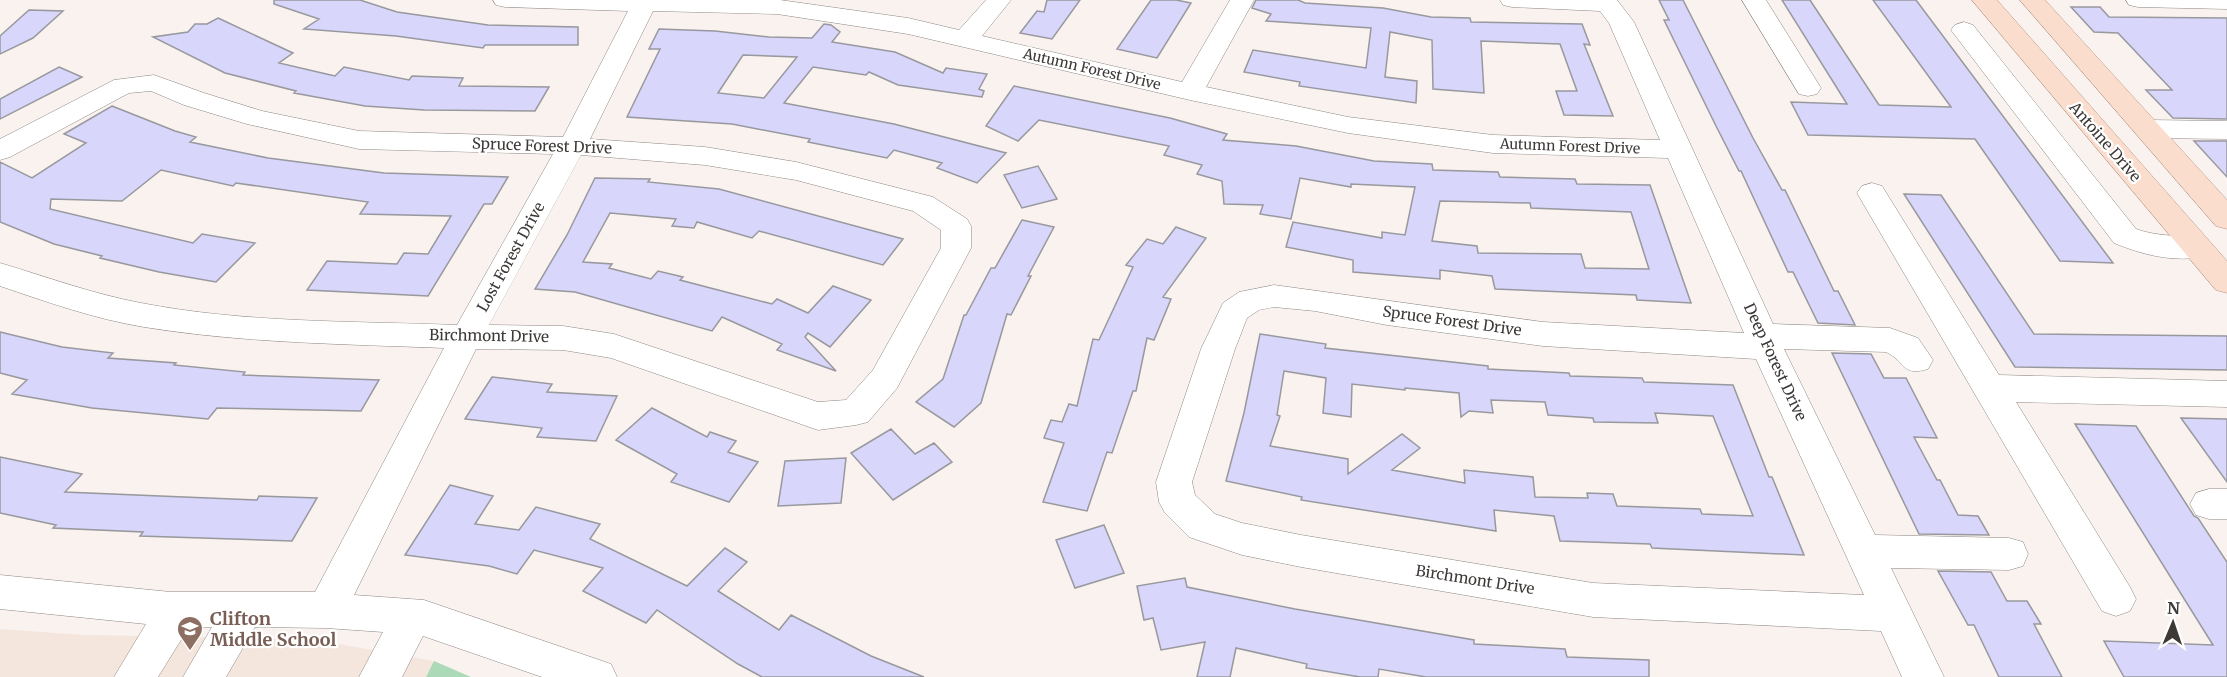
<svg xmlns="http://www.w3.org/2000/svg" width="2227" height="677" font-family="Merriweather,serif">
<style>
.built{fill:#f4e5dd}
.green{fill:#acdab9}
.building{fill:#d8d6fa;stroke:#98989e;stroke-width:1.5;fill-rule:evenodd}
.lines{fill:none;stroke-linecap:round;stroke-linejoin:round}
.minor-casing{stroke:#8d8783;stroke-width:1}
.major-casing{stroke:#b79584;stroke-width:1}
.minor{fill:#fff;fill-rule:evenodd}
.major{fill:#fbddce;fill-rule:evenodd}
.labels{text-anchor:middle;stroke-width:4.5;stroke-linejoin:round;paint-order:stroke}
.far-street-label{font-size:14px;fill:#3c3937;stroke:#fff}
.street-label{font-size:15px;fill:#3c3937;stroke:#fff}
.near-education-label{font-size:18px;font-weight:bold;fill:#785e54;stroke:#fff;text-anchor:start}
</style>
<rect width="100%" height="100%" fill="#f9f2ee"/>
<path class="built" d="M0 629 83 635 260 638 327 642 434 661 426 677H0Z"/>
<path class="green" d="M434 661 471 677H426Z"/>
<path class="building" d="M274 0H360L397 12 488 25 578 27V45H485L483 48 396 36 304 29 319 19 274 4Z
M1047 0H1080L1052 39 1020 33 1037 11 1044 12Z
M1151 0H1176L1191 3 1157 58 1117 49Z
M1256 0H1298L1305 3 1383 8 1431 17 1470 18 1471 22 1582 24 1590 45 1584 44 1613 116 1564 115 1556 91H1577L1560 44 1481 41 1484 93 1433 89 1432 40 1390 32 1385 77 1417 81 1416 103 1299 86 1300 82 1244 72 1253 50 1366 68 1371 28 1266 21 1271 14 1252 8Z
M1659 0H1683L1753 138 1782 190H1785L1834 291H1838L1855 325 1818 323 1793 272H1788L1741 171H1739L1716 126 1664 20H1669Z
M1782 0H1810L1879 105 1951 107 1873 0H1916L2113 263 2060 261 1975 139 1808 135 1791 102 1847 104Z
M2071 7H2100L2109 17 2227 18V119L2173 118 2146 90H2172L2118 33 2094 32Z
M29 10 63 11 33 38 0 54V36Z
M218 18 293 53 279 63 322 73 335 76 344 67 409 80 412 76 463 78 459 86 549 87 535 111 424 110 365 106 294 93 296 91 225 73 153 37 188 32 195 24H207Z
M824 24 831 25 840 32 832 42 895 52 943 73 946 68 987 74 979 89 984 91 982 97 898 85 869 72 866 75 813 67 784 103 894 124 1006 153 977 183 937 168 942 163 894 150 887 158 808 142 810 139 732 124 627 117 660 49H649L659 29 715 31 769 37 812 38ZM743 55 797 57 764 98 718 93Z
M59 67 82 77 0 119V99Z
M1014 86 1170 118 1227 134 1223 140 1296 146 1374 161 1432 164 1433 170 1498 172 1500 177 1575 179 1577 184 1650 185 1691 303 1637 300 1636 295 1495 289 1492 276 1440 270V279L1353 272V260L1286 247 1293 222 1382 238V232L1405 235 1415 187 1351 184V187L1300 178 1291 219 1260 214 1263 205 1224 204 1222 181 1197 174 1202 165 1164 155 1169 146 1039 120 1018 141 986 126ZM1440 201 1530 203 1531 208 1631 212 1649 269 1585 268 1581 254 1478 253 1477 246 1432 241Z
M112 106 175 131 196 137 190 142 268 158 384 173 508 177 492 204H484L428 296 307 290 327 261 397 264 404 253 428 254 451 216 360 214 368 202 236 183 233 186 161 170 122 201 51 199 50 209 193 243 202 234 255 243 216 282 159 272 100 258 102 256 54 244 0 222V162L32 178 86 143 64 134Z
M2194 141H2227V177Z
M1038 166 1057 199 1022 208 1004 175Z
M595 178 650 179 648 182 719 189 903 239 883 265 759 231 752 238 697 222 694 228 672 226 676 219 610 213 583 262 612 264 609 268 651 279 658 271 683 277 680 280 772 304 777 299 808 313 833 286 871 300 830 347 808 333 805 337 836 371 777 350 782 344 722 317 712 331 575 292 535 289 567 235Z
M1904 194 1941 195 2034 334 2227 336V370L2015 367Z
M1022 220 1054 227 1028 276H1031L1011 315 1007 314 981 403 954 427 916 402 943 379 964 315H966L991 268H995Z
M1176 227 1206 238 1163 297 1171 299 1154 340 1147 338 1136 391H1133L1112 453 1107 452 1087 511 1043 502 1064 443 1044 438 1051 420 1062 422 1069 404 1077 406 1093 339 1099 340 1133 267 1126 265 1147 239 1163 244Z
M0 332 62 347 113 353 108 358 176 363 174 365 245 372 243 375 379 380 361 411 217 408 208 419 92 408 12 394 27 380 0 373Z
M1260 334 1326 344 1325 348 1488 366V369L1569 373 1570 376 1642 378 1644 382 1733 385 1769 477H1772L1804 555 1652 548 1650 544 1560 541 1554 516 1494 510 1496 531 1301 500 1302 497 1226 481 1244 413ZM1284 371 1326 378 1323 413 1351 417 1352 384 1405 390V388L1459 393 1461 417 1469 411 1493 413 1491 400 1545 402 1548 415 1593 418 1594 422 1658 423 1655 413 1713 416 1753 516 1702 514 1700 509 1617 506 1613 494 1587 493 1588 498 1535 497 1533 477 1464 470 1465 483 1392 470 1420 448 1402 434 1348 474V459L1270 446 1280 416 1277 415Z
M1832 353 1871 354 1884 378H1906L1937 438 1914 437 1937 480H1940L1958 515 1978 516 1989 535 1919 534Z
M492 377 552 384 547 392 617 396 596 441 537 437 542 428 465 419Z
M652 408 707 437 710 432 736 441 728 452 758 462 729 502 671 482 677 474 616 440Z
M2181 418 2227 419V482Z
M2075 424 2136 426 2194 516 2198 518 2227 562V677H2124L2104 641 2213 645Z
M891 429 915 454 934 443 952 462 893 500 851 453Z
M0 457 82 474 65 492 257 500 259 496 317 498 292 541 140 536 143 532 53 528 56 525 0 513Z
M846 458 841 503 778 506 785 461Z
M450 485 493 496 475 524 519 530 536 507 600 524 590 539 687 586 725 548 747 562 718 591 779 630 791 615 871 656 924 677H762L738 664 657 610 646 623 583 591 603 568 534 550 517 574 489 566 405 555Z
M1104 525 1124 573 1075 588 1056 540Z
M1938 571 1991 572 2007 601H2027L2041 624H2034L2062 677H1999L1974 625H1968Z
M1185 578 1187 587 1295 609 1474 640V644L1565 649 1567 657 1649 660V677H1426L1379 669 1378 677H1360L1306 668 1307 664 1236 648 1230 677H1197L1205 642 1161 650 1153 618 1144 620 1137 586Z"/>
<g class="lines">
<defs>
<path id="minor" d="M493 0H780L908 18 959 30 986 0H1011L982 36 1182 82 1230 0H1254L1206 87 1348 117 1493 135 1660 140 1609 23 1600 11 1512 7 1503 5 1500 0H1617L1634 22 1773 324 1890 328 1918 338 1933 360 1928 369C1901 377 1906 361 1886 352L1784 349 1875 535 2009 538 2023 542 2028 554 2023 566 2009 570 1891 568 1944 677H1902L1881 631 1593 617 1301 567 1242 555 1189 537 1165 513 1159 502 1156 482 1201 349 1223 303 1239 292 1274 285 1543 322 1744 333 1668 158 1493 153 1348 133 1190 100 908 34 777 14 653 11 590 139 705 147 796 162 933 197 967 219 971 226V248L897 388 868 422 856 425 818 430 611 358 563 350 476 349 354 595 424 600 611 664 617 677H542L423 636 402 677H359L383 632 326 628 255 627 226 677H183L212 627H189L158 677H114L146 624 0 609V575L171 592H315L444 348C343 344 243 343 144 327 95 319 47 302 0 286V263C47 277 93 294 141 303 244 323 352 321 457 325L553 154 359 149 247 124 184 105 151 91 129 93 10 157 0 160V139L114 80 154 75 204 93 262 111 359 131 563 137 628 11 505 7 496 5ZM581 155 705 165 796 180 913 211 941 230V248L873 370 846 400 818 402 614 334 563 326 489 325ZM1274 307 1315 311 1387 325 1543 346 1756 359 1864 595 1593 583 1301 535 1242 523 1215 514 1195 495 1192 482 1235 349 1247 318 1259 310Z
M1742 0H1766L1821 88 1817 94 1808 96 1799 94Z
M2126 0H2227V9L2138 7 2129 5Z
M1964 22 1973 25 2136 229C2160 238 2185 234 2209 241L2213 248 2209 255C2178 264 2143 255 2114 243L1951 30 1955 25Z
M2147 120 2227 121V139L2147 138 2137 135 2133 129 2137 123Z
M1872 183 1882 186 1999 375 2227 381V407L2016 402 2130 587 2136 599 2130 611 2116 616 2102 611 1857 193 1862 186Z
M2209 489H2227V519H2209L2196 515 2190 504 2196 493Z"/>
<path id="major" d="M1972 0H1997L2227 261V293L2216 290Z
M2020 0H2045L2227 200V229L2216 226Z"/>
</defs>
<use href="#minor" class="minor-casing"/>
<use href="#major" class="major-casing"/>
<use href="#minor" class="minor"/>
<use href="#major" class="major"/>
</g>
<defs>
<symbol id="school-pin" viewBox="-11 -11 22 30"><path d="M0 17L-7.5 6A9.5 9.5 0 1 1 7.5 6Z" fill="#8d6e63" stroke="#fff"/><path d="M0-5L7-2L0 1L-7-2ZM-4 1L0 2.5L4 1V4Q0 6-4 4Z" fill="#fff"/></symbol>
</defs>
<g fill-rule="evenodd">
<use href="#school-pin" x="175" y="614" width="30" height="40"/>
</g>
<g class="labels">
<g class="far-street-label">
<text transform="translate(1092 69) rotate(13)" y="5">Autumn Forest Drive</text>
<text transform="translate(1570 146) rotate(2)" y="5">Autumn Forest Drive</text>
</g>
<g class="street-label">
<text transform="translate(2105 142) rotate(49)" y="5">Antoine Drive</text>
<text transform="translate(542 146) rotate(2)" y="5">Spruce Forest Drive</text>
<text transform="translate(511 257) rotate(-61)" y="5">Lost Forest Drive</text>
<text transform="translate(1452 321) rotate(8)" y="5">Spruce Forest Drive</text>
<text transform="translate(489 336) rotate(1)" y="5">Birchmont Drive</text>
<text transform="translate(1775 362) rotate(65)" y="5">Deep Forest Drive</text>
<text transform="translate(1475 580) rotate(9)" y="5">Birchmont Drive</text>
</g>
<g class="near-education-label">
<text x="210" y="625">Clifton<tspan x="210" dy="21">Middle School</tspan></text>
</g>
</g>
<g transform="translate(2173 623) rotate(2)" stroke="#ffffff" stroke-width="4.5" paint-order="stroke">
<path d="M0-4.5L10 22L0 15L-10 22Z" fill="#3c3937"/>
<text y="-9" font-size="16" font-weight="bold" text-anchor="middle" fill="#3c3937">N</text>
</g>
</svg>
